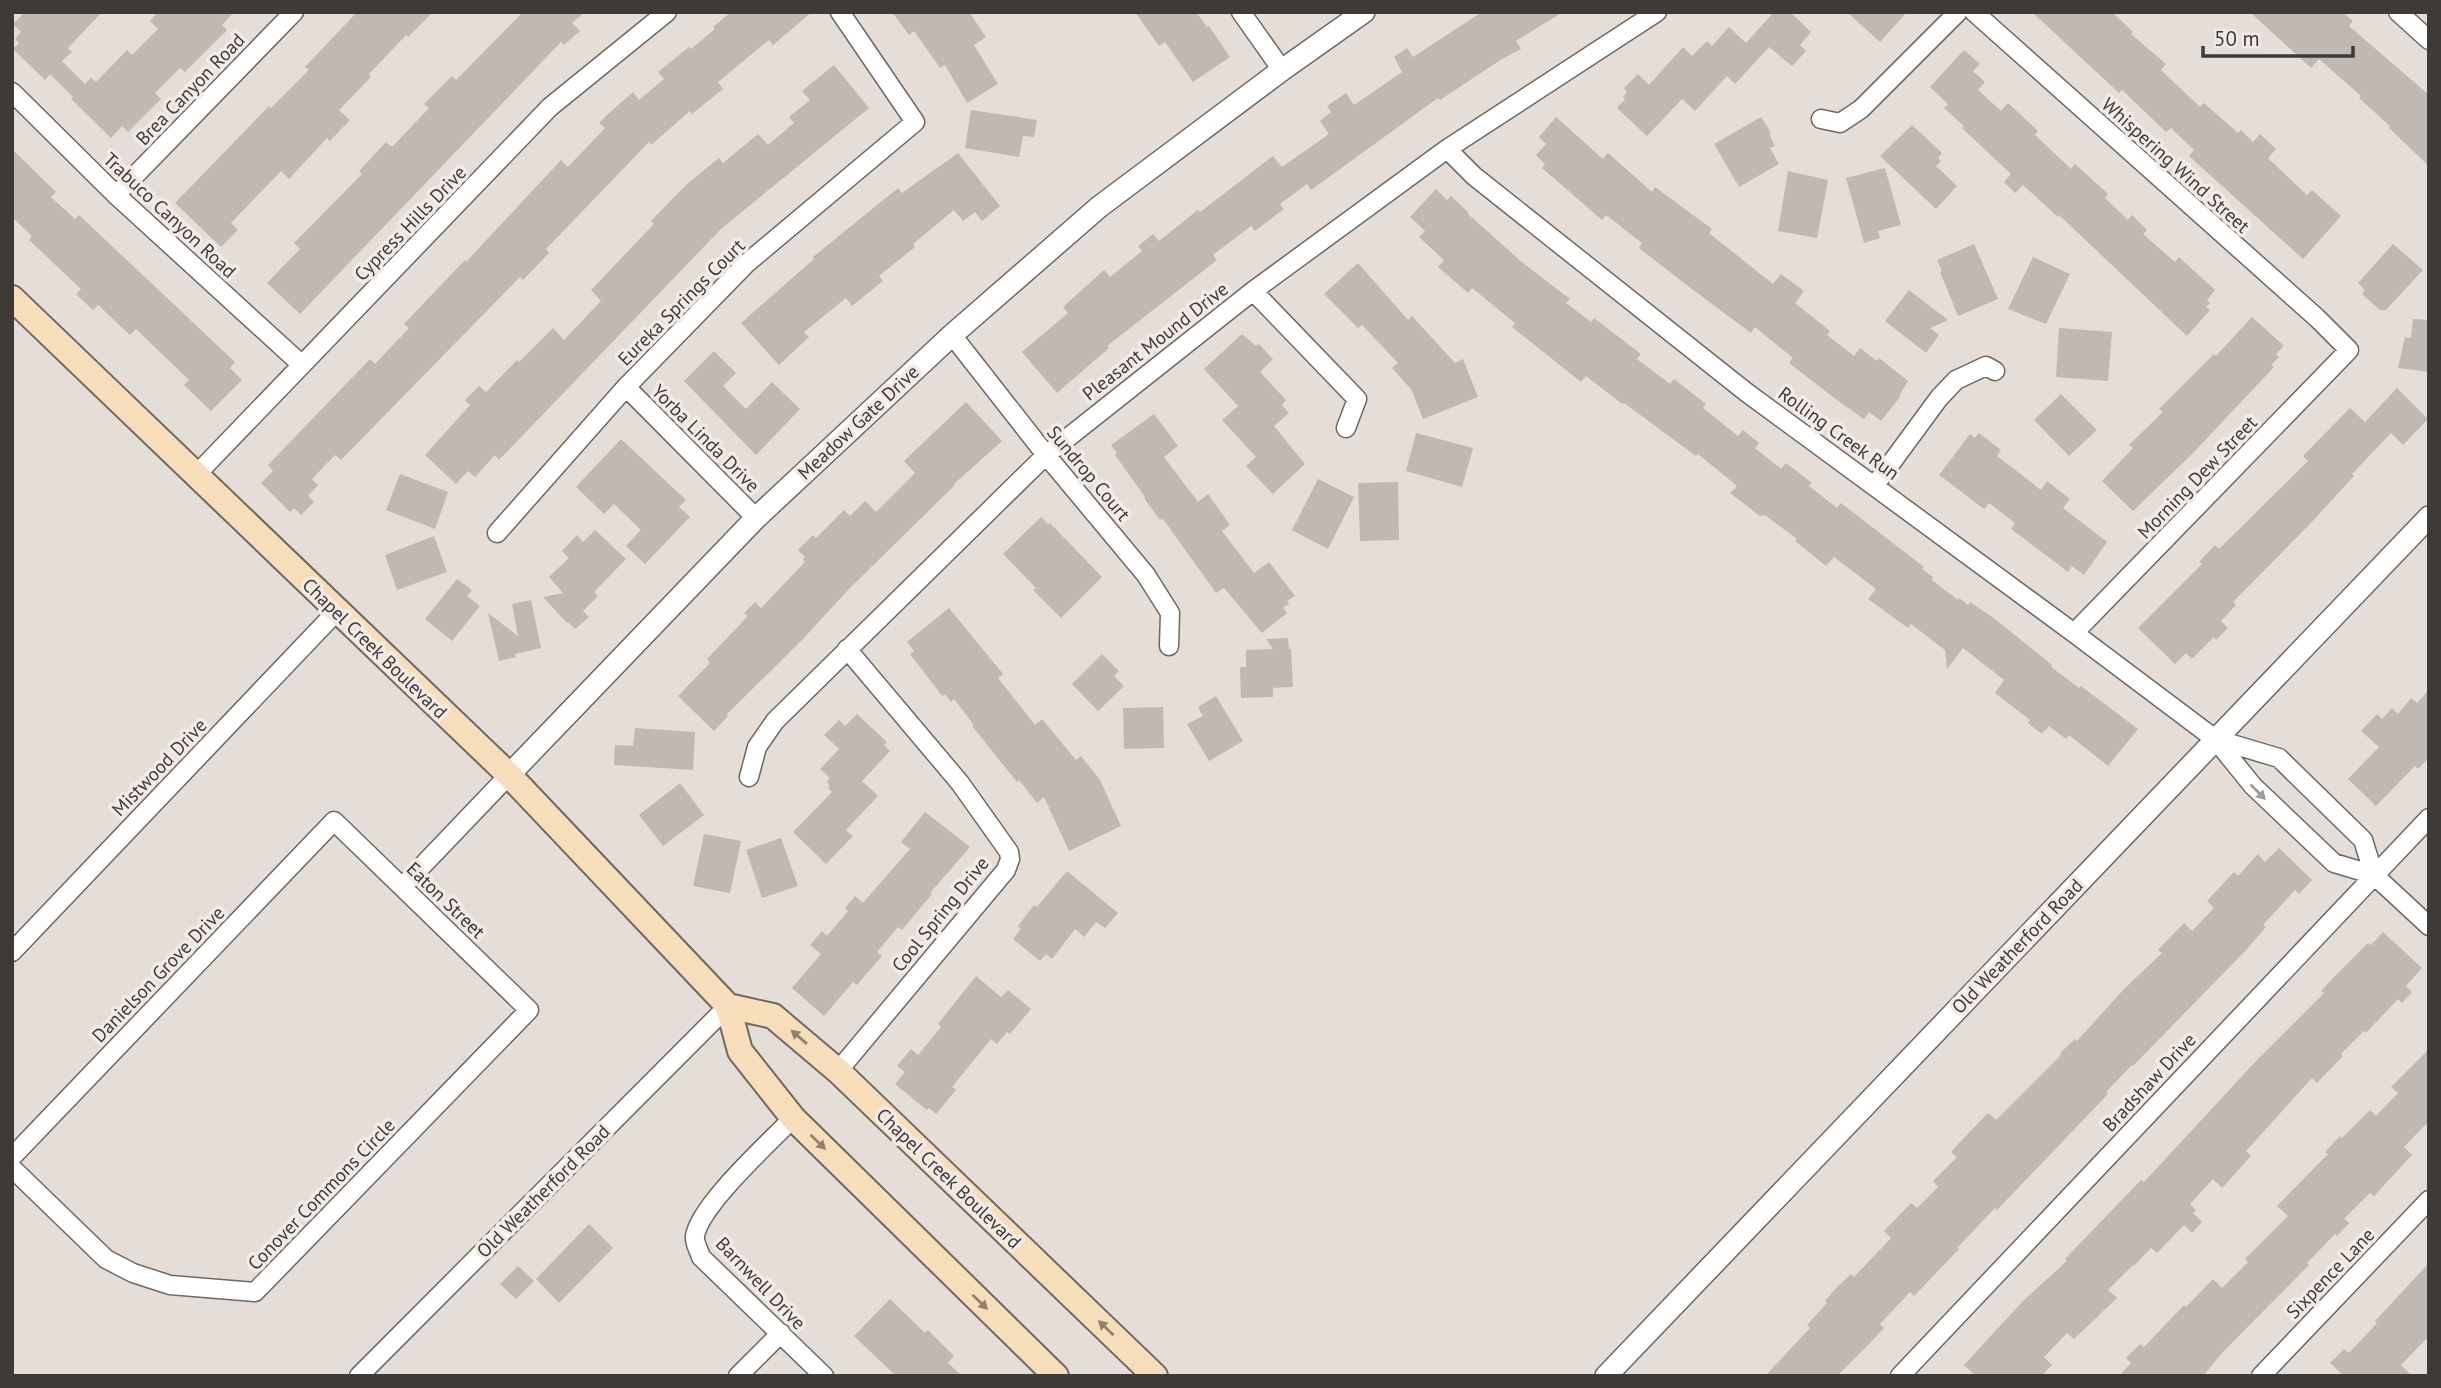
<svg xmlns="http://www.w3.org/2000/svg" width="2441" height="1388" font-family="'PT Sans',sans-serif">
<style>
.building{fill:#c0b9b3}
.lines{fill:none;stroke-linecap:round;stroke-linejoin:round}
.minor-casing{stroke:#6e6863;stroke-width:21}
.tertiary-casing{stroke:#6e6863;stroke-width:24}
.secondary-casing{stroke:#6e6863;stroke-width:28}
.minor{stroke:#fff;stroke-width:18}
.tertiary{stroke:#fff;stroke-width:21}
.secondary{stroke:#f7ddba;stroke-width:24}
.oneway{fill:#9e9c9c}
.oneway2{fill:#918372}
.labels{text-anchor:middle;stroke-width:7;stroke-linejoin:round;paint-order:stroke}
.street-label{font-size:19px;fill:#3d3a38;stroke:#f2eae5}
</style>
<rect width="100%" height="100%" fill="#e4ddd8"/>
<path class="building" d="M25 12H102L68 48 72 52 62 61 85 84 91 78 96 82 127 50 132 55 158 29 150 21 158 12H234L222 25 227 30 185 72 180 68 155 93 161 99 128 132 122 126 111 138 71 99 73 97 50 74 45 80 13 49 19 43 15 39 21 32 13 24Z
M357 12H433L408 37 406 35 369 74 371 77 339 110 350 120 330 141 327 138 289 179 281 171 231 223 238 230 221 247 175 203 269 106 271 108 309 70 305 67Z
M523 12H585L572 23 580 31 564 45 561 42 300 314 267 283 300 249 294 243 362 174 359 171 386 142 392 147 429 108 424 104 452 76 456 80Z
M731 12H812L773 45 769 40 718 82 723 89 692 114 690 111 651 145 649 142 546 249 549 253 523 280 520 277 341 460 335 455 312 479 318 485 308 496 314 502 301 515 294 508 290 512 261 483 273 471 268 465 370 359 375 364 409 328 404 324 465 260 466 262 561 160 568 167 605 128 599 123 607 115 633 92 639 100 664 79 658 72 689 47 691 49 715 29 713 27Z
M892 12H969L986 37 974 45 998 84 967 103 945 65 940 68 914 31 909 35Z
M1135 12H1196L1207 27 1209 26 1230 57 1193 82 1165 42 1159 46Z
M1482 12H1563L1516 41 1521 49 1502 59 1440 100 1438 98 1311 190 1307 184 1280 204 1284 209 1255 231 1251 226 1213 255 1217 260 1107 346 1109 348 1057 393 1022 352 1068 313 1063 307 1104 270 1110 277 1142 251 1138 246 1153 234 1159 241 1198 210 1200 212 1273 156 1282 167 1329 134 1320 121 1331 112 1327 106 1346 93 1354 105 1402 72 1394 57 1407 48 1413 57Z
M1774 12H1790L1811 32 1800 45 1806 51 1792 66 1769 47 1735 84 1727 76 1695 111 1682 99 1647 136 1617 108 1625 99 1623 97 1627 92 1624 88 1638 74 1649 85 1683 47 1692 56 1707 41 1712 46 1729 27 1746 43Z
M1847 12H1907L1880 42Z
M2032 12H2112L2133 32 2131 34 2166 64 2161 70 2200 107 2204 103 2238 133 2241 130 2253 142 2260 134 2276 149 2268 158 2307 195 2312 190 2341 216 2303 259 2189 156 2194 150 2171 128 2166 132 2122 90 2119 93Z
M2250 12H2342L2353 21 2349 26 2429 95V166L2389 128 2390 126 2359 98 2361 96 2319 59 2311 68Z
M1964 50 1980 64 1973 71 1985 82 1978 90 2001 111 2008 103 2038 131 2035 135 2071 169 2075 164 2108 194 2105 198 2128 220 2132 215 2147 230 2143 234 2175 262 2179 257 2215 290 2207 300 2210 303 2206 307 2210 310 2187 336 2059 215 2058 217 2023 185 2015 193 2004 182 2011 174 1962 128 1964 126 1944 108 1948 104 1930 87Z
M834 65 869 108 721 229 499 460 495 455 475 477 468 471 456 484 425 455 470 405 465 400 479 386 486 392 517 360 519 362 553 328 564 340 601 301 591 290 654 224 651 221 687 184 719 158 723 163 758 134 768 145 794 123 789 117 810 100 802 91Z
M971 110 1037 120 1034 137 1023 136 1019 157 965 148Z
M1556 117 1603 159 1608 153 1652 192 1655 187 1712 229 1709 233 1773 284 1781 274 1804 291 1795 303 1830 331 1827 335 1854 356 1860 348 1877 361 1879 358 1908 381 1899 396 1900 397 1881 421 1869 412 1864 419 1837 400 1789 363 1793 358 1755 327 1751 333 1688 286 1639 248 1642 243 1606 215 1602 220 1542 168 1545 164 1536 155 1546 144 1539 137Z
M1761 117 1771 133 1769 134 1775 146 1770 148 1779 164 1739 187 1714 144Z
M1912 125 1942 153 1938 158 1941 161 1936 166 1957 186 1936 209 1880 156Z
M12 149 56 192 51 197 75 219 79 215 235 362 230 368 242 380 211 411 184 385 189 380 136 329 130 335 98 305 93 310 76 294 81 289 29 240 32 236 12 217Z
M958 153 1000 206 982 221 975 212 963 221 954 210 913 244 915 247 879 276 883 281 852 306 846 298 804 332 809 337 779 365 741 323 814 259 813 257 898 188 902 193Z
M1885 168 1901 225 1878 231 1880 238 1864 243 1846 178Z
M1788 171 1828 180 1817 238 1778 231Z
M1436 189 1447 200 1451 196 1469 213 1468 214 1523 263 1570 299 1566 303 1591 322 1594 318 1641 354 1637 359 1670 384 1674 379 1706 404 1703 408 1738 436 1743 430 1759 443 1755 448 1781 469 1786 463 1812 483 1809 486 1837 508 1841 503 1924 567 1922 569 1933 577 1932 580 1958 600 1959 598 1968 605 1970 602 1995 619 2052 665 2051 667 2079 688 2081 686 2138 729 2108 766 2069 735 2066 739 2049 726 2042 734 2028 723 2030 720 1995 693 2004 680 1963 648 1947 669 1945 650 1911 624 1908 628 1868 599 1876 589 1834 557 1826 566 1795 541 1797 539 1765 515 1760 516 1730 493 1737 486 1698 454 1696 456 1624 403 1622 404 1586 376 1581 382 1512 327 1515 323 1472 288 1468 293 1438 267 1444 260 1419 237 1425 231 1410 217Z
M1974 244 1998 299 1958 316 1940 272 1942 271 1937 260Z
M2393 244 2423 270 2386 310H2380L2362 294 2365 290 2358 283Z
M2033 257 2070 274 2046 324 2008 309Z
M1358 263 1408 320 1412 316 1455 363 1463 359 1478 397 1423 419 1411 389 1392 368 1398 363 1362 325 1358 328 1324 294Z
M1909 290 1948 320 1930 328 1939 335 1926 353 1885 321Z
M2252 317 2284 346 2276 354 2279 357 2271 365 2274 367 2193 453 2133 511 2102 481 2133 448 2129 445 2163 412 2159 409 2214 354 2216 356Z
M2413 319 2429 320V372L2398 368 2405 337 2411 338Z
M2059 328 2112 332 2108 381 2056 377Z
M1242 334 1256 346 1259 344 1273 359 1260 372 1286 400 1282 405 1289 413 1274 426 1305 464 1273 494 1246 466 1256 457 1222 420 1238 406 1204 369Z
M714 351 736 373 723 386 746 409 772 382 800 409 756 455 684 381Z
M2397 388 2428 419 2403 445 2391 433 2352 474 2354 476 2308 526 2233 602 2236 605 2221 621 2228 628 2216 640 2214 637 2192 659 2186 653 2175 664 2138 628 2202 564 2199 562 2215 545 2219 549 2308 461 2303 456 2350 408 2365 422Z
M2061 394 2097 430 2069 456 2034 420Z
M966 402 1002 441 954 484 955 485 850 588 800 642 727 714 728 716 714 731 678 696 710 663 707 659 748 616 744 613 755 602 761 608 805 562 803 560 805 557 798 550 813 535 816 538 844 510 850 516 865 501 876 512 915 473 904 461Z
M1154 414 1178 446 1164 457 1198 502 1208 494 1230 525 1222 531 1254 573 1269 562 1295 596 1287 601 1289 604 1283 608 1287 613 1262 633 1224 588 1216 593 1163 519 1160 520 1144 498 1145 497 1115 455 1117 453 1111 445Z
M1416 433 1473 448 1462 487 1406 471Z
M1979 433 2001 450 1997 456 2041 490 2047 481 2070 499 2063 508 2107 542 2084 575 2072 566 2068 572 2011 529 2015 523 1989 503 1984 509 1939 475 1970 434 1975 438Z
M621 439 686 500 679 507 690 517 645 564 626 546 641 530 614 504 604 514 576 487Z
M400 474 448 492 435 529 386 510Z
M1318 479 1354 497 1328 549 1292 530Z
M1398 482 1399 540 1360 541 1358 483Z
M1041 517 1049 525 1050 523 1102 577 1061 618 1033 590 1036 588 1003 554Z
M595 530 626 559 594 592 598 596 583 611 589 617 575 629 568 622 567 623 543 597 563 593 549 577 569 558 562 551 577 535 583 542Z
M434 536 447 572 397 590 385 555Z
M457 579 472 590 467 596 480 606 452 641 425 619Z
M531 600 541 648 515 654 516 657 499 661 488 613 518 636 512 604Z
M949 608 1003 674 998 678 1035 725 1042 719 1076 760 1081 756 1100 780 1121 826 1069 851 1044 797 1037 803 1019 780 1017 782 972 726 974 725 954 699 951 702 945 694 942 696 930 680 910 654 914 651 907 642Z
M1288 638 1289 649H1291L1293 687 1273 688V697L1241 698 1240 667H1246V650L1273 649 1266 639Z
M1102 654 1119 671 1114 676 1124 686 1098 711 1072 684Z
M2429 690V758L2418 769 2415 766 2376 806 2348 779 2379 747 2361 731 2377 714 2382 719 2392 708 2398 714 2411 698 2417 703Z
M1216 696 1243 741 1209 761 1187 724 1203 716 1198 707Z
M1163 707 1164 748 1124 749 1123 708Z
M857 714 887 742 884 745 890 751 862 781 878 796 846 830 853 836 826 864 793 832 832 792 828 788 830 786 827 782 830 778 820 769 839 749 824 735 839 720 845 726Z
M635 728 695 732 693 770 614 765 615 745 633 746Z
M680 783 704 815 663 846 639 815Z
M925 812 970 847 930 893 932 894 902 930 898 927 877 952 882 956 857 985 853 982 824 1016 792 988 821 954 810 945 822 931 827 936 848 911 845 908 855 896 863 903 875 889 910 849 901 842Z
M704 834 741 841 730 893 693 886Z
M781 838 798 886 762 898 746 850Z
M2279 848 2312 880 2299 894 2295 890 2263 925 2266 927 2247 949 2133 1066 2132 1065 2106 1092 2108 1094 1997 1210 1995 1208 1957 1248 1959 1249 1914 1296 1910 1292 1880 1324 1884 1328 1869 1344 1837 1376H1765L1810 1328 1807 1325 1827 1303 1825 1301 1837 1287 1851 1274 1854 1277 1891 1238 1884 1231 1911 1203 1917 1208 1938 1187 1933 1181 1957 1157 1951 1152 1962 1140 1988 1113 1996 1120 2061 1055 2060 1053 2075 1039 2077 1041 2124 989 2162 953 2158 950 2184 923 2192 931 2214 908 2207 901 2234 872 2238 876 2258 854 2265 862Z
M1067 871 1118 913 1105 928 1096 922 1084 937 1075 929 1052 959 1046 954 1040 961 1013 939 1021 929 1018 926 1034 905 1037 907Z
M2383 932 2422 968 2406 986 2412 992 2402 1003 2398 999 2366 1033 2364 1031 2341 1054 2343 1056 2317 1083 2312 1078 2246 1151 2251 1156 2222 1188 2213 1179 2190 1204 2196 1210 2193 1213 2202 1222 2192 1233 2184 1225 2157 1253 2151 1248 2134 1266 2133 1265 2108 1290 2117 1298 2074 1339 2067 1333 2044 1357 2052 1365 2041 1376H1976L1964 1365 2023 1301 2067 1261 2065 1259 2141 1180 2144 1182 2257 1060 2324 993 2321 991 2333 978 2368 943 2371 945Z
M976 976 1001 997 1008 990 1031 1009 1010 1034 1007 1032 997 1044 991 1039 952 1087 956 1090 936 1114 929 1108 927 1110 895 1084 905 1072 897 1066 911 1049 918 1055 941 1027 938 1024Z
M2429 1049V1121L2404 1147 2412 1155 2374 1196 2370 1193 2344 1219 2349 1223 2337 1236 2335 1234 2307 1263 2309 1265 2222 1353 2203 1376H2119L2131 1363 2126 1358 2140 1344 2144 1347 2184 1305 2186 1307 2213 1279 2222 1288 2248 1262 2245 1259 2288 1216 2277 1206 2328 1154 2325 1152 2340 1136 2342 1138 2370 1110 2376 1116 2398 1093 2391 1087Z
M589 1224 613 1248 559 1303 536 1279Z
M2429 1263V1336L2401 1365 2412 1376H2344L2330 1363 2344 1349 2349 1353 2377 1323 2375 1321Z
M518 1266 534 1281 516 1299 500 1284Z
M890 1299 925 1333 928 1330 954 1356 948 1363 962 1376H896L854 1336Z"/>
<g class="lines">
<defs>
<path id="minor" d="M1241 12 1282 70
M1974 12 2317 318 2349 350 2074 633
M2398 12 2429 40
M12 92 116 195 302 365
M1821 119 1840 123 1861 109 1958 12
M1447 149 1474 176 1746 392 2074 633 2215 739 2253 786 2334 863 2374 875 2363 840 2279 758 2215 739
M116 195 294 12
M1253 291 1357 399 1346 428
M952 335 1046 455 1146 575 1170 613 1169 646
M626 387 756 518
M195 476 550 107 667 12
M1875 485 1939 398 1956 380 1986 366 1995 371
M497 533 626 387 747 263 915 122 840 12
M749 777 757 747 775 721 1046 455 1253 291 1447 149 1657 12
M2374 875 2429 926
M402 887 509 775
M12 952 337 611
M838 1071 1006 870 1010 859 1009 852 960 783 847 649
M793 1118C769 1143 700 1205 695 1236 694 1243 699 1250 701 1257L824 1376
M12 1157 334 821 529 1010 255 1292 170 1285 133 1273 106 1259 12 1168
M359 1376 728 1006
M738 1376 781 1333
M1900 1376 2429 818
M2261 1376 2429 1200"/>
<path id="tertiary" d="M509 775 756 518 952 335 1099 207 1282 70 1364 12
M1606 1376 2429 517"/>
<path id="secondary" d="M12 298 509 775 728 1006 740 1051 793 1118 1056 1376
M728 1006 773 1016 838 1071 1155 1376"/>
</defs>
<use href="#minor" class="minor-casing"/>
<use href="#tertiary" class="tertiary-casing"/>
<use href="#secondary" class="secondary-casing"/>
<use href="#minor" class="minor"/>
<use href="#tertiary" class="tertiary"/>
<use href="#secondary" class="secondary"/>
</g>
<defs><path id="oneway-solid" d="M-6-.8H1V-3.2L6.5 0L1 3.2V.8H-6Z" transform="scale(1.75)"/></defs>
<use class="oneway" href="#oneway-solid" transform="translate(2258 792) rotate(45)"/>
<g class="oneway2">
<use href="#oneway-solid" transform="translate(799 1037) rotate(-139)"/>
<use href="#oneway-solid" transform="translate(818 1142) rotate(44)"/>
<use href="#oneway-solid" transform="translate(980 1302) rotate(44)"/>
<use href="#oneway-solid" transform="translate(1106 1328) rotate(-136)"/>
</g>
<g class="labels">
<g class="street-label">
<text transform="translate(190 89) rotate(-46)" y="7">Brea Canyon Road</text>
<text transform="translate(2176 165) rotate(42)" y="7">Whispering Wind Street</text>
<text transform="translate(170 215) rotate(43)" y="7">Trabuco Canyon Road</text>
<text transform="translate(410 223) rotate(-46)" y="7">Cypress Hills Drive</text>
<text transform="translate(681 302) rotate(-45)" y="7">Eureka Springs Court</text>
<text transform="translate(1155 341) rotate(-38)" y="7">Pleasant Mound Drive</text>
<text transform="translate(858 422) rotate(-43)" y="7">Meadow Gate Drive</text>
<text transform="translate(1839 433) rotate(36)" y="7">Rolling Creek Run</text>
<text transform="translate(706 438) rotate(45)" y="7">Yorba Linda Drive</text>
<text transform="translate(1089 473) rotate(50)" y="7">Sundrop Court</text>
<text transform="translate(2197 477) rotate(-46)" y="7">Morning Dew Street</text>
<text transform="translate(375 648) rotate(44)" y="7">Chapel Creek Boulevard</text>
<text transform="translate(159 767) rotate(-46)" y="7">Mistwood Drive</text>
<text transform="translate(446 900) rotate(44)" y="7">Eaton Street</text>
<text transform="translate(940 914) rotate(-51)" y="7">Cool Spring Drive</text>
<text transform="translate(2017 946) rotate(-46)" y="7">Old Weatherford Road</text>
<text transform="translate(158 974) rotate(-46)" y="7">Danielson Grove Drive</text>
<text transform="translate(2149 1082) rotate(-47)" y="7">Bradshaw Drive</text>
<text transform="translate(949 1178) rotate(44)" y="7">Chapel Creek Boulevard</text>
<text transform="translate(543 1191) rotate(-45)" y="7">Old Weatherford Road</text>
<text transform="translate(321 1194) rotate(-46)" y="7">Conover Commons Circle</text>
<text transform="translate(2330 1273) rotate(-46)" y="7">Sixpence Lane</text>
<text transform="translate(761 1283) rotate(46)" y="7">Barnwell Drive</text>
</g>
</g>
<rect width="2441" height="1388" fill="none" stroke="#3d3a38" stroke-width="28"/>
<path d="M2203 46v10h150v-10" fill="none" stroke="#3d3a38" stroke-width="3.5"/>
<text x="2214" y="46" font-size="21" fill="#3d3a38" stroke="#f2eae5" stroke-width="5" paint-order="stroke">50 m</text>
</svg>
